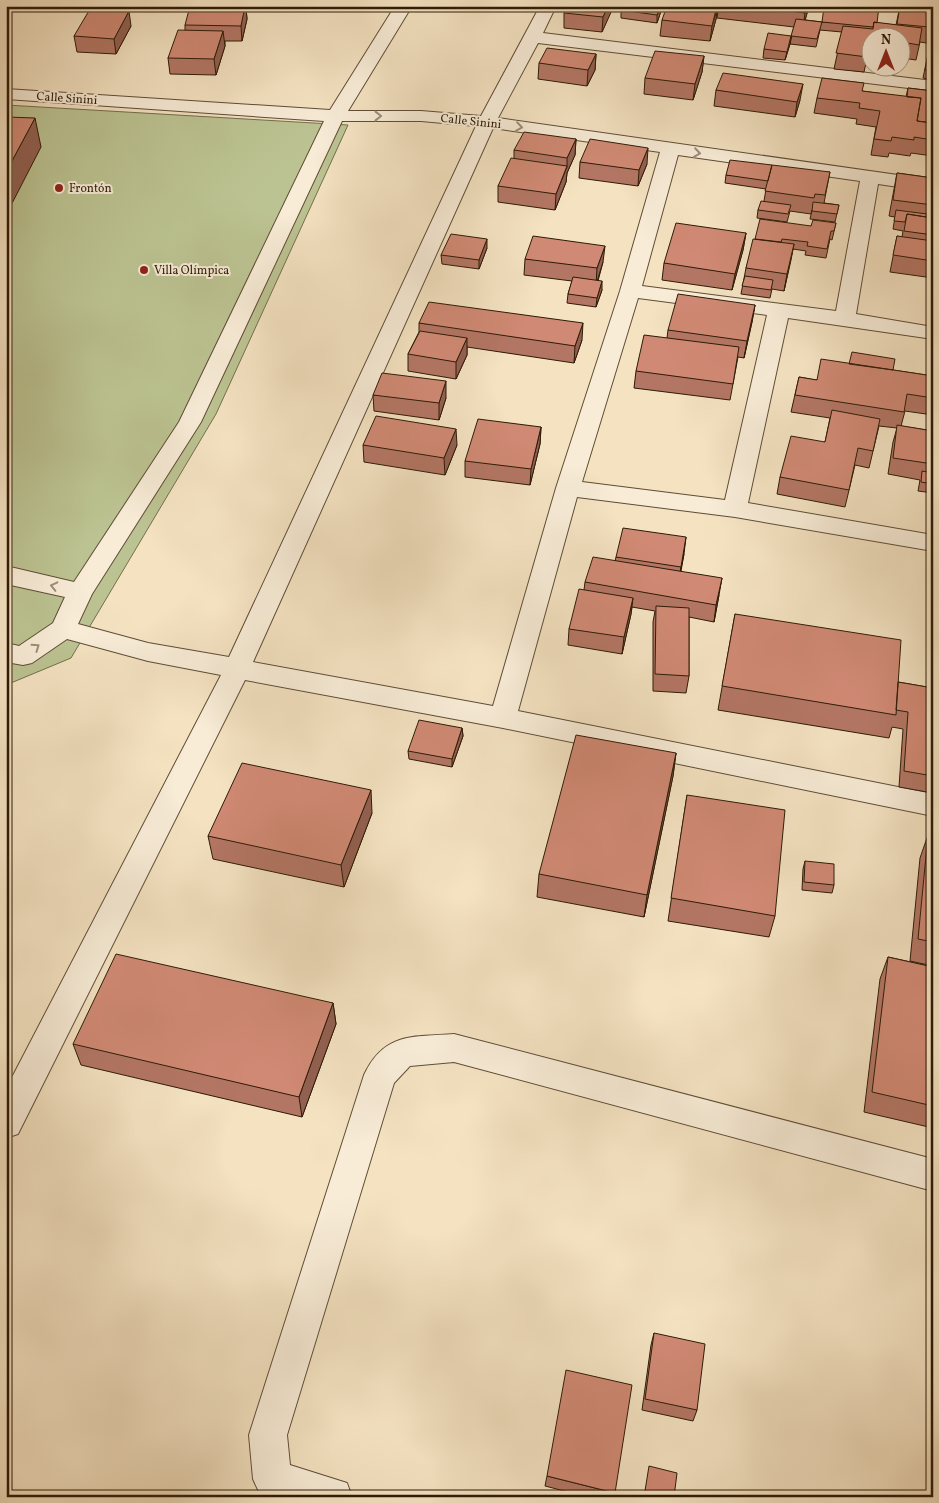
<svg xmlns="http://www.w3.org/2000/svg" width="939" height="1503" font-family="Vollkorn,serif">
<style>
.green{fill:#bcc392;stroke:#746f4c}
.lines{fill:none;stroke-linecap:round;stroke-linejoin:round}
.minor-casing{stroke:#5f4d36;stroke-width:2}
.minor{fill:#f8ecd7;fill-rule:evenodd}
.wall{fill:#b37664;stroke:#2d1b07}
.shaded-wall{fill:#926051;stroke:#2d1b07}
.building{fill:#d08974;stroke:#2d1b07}
.oneway{stroke:#9d8e79}
.poi-dot{fill:#8f2418;stroke:#f8ecd7;stroke-width:2}
.labels{text-anchor:middle;stroke-width:4;stroke-linejoin:round;paint-order:stroke}
.far-street-label{font-size:12px;fill:#2d1b07;stroke:#f8ecd7}
.far-poi-label{font-size:12px;fill:#2d1b07;stroke:#f8ecd7;text-anchor:start}
</style>
<rect width="100%" height="100%" fill="#f4e2c1"/>
<filter id="stains"><feTurbulence type="fractalNoise" baseFrequency=".004" numOctaves="4"/><feColorMatrix values="0 0 0 0 .2 0 0 0 0 .09 0 0 0 0 .02 0 0 0 .5 -.17"/></filter>
<radialGradient id="worn" r=".72"><stop offset=".6" stop-color="#630" stop-opacity="0"/><stop offset="1" stop-color="#630" stop-opacity=".3"/></radialGradient>
<path class="green" d="M6 105 348 125 216 414 71 658 6 685Z"/>
<g class="lines">
<defs>
<path id="minor" d="M395 6H412L348 111H421L481 116 540 6H556L543 33 933 81V91L538 43 498 118 933 180V192L878 184 856 314 933 327V339L788 318 748 503 933 535V551L735 517 577 497 518 711 933 794V816L503 728 245 680 18 1134 6 1138V1089L221 675 148 661 67 639 32 663 23 665 6 662V643L19 646 53 623 65 597 6 584V566L74 582 179 422 324 121 6 99V89L330 110ZM342 121H421L476 126 229 657 148 643 78 624 92 594 201 422ZM493 128 660 152 620 291 556 488 493 706 253 662ZM678 155 860 181 836 311 642 286ZM638 298 767 315 725 500 582 482Z
M454 1034 933 1159V1191L454 1062 410 1066 394 1083 287 1435 290 1465 347 1483 352 1497H269L259 1492 253 1479 249 1435 364 1075C384 1032 413 1037 454 1034Z"/>
</defs>
<use href="#minor" class="minor-casing"/>
<use href="#minor" class="minor"/>
</g>
<path class="wall" d="M568 6H613L602 32 564 28V13Z
M623 6H662L661 11 657 23 621 18V10Z
M718 6 716 19 710 41 660 36 662 20 701 7Z
M719 6H809L805 20 822 22 877 23 896 25 900 6 930 21 933 22V44L920 42 916 60 902 58V38H872V55L868 54 864 72 834 69 842 32 820 30 816 47 790 44 794 27 717 18Z
M246 8 247 19 242 41H225V46L216 75 170 74 168 58 185 30V25Z
M131 26 116 54 77 52 74 36Z
M791 36 790 44 785 60 763 58 764 49Z
M596 54 595 70 587 86 538 79 539 63Z
M928 54 933 55V80L923 78Z
M704 56 702 72 693 100 644 94 645 78Z
M908 88 933 91V156L911 153 910 156 889 153 888 157 871 155 876 127 856 124 857 119 814 113 817 98 862 91 906 97Z
M716 90 800 100 795 117 714 106Z
M576 139 575 155 567 173 566 182 555 210 498 202V186L514 159V150Z
M580 162 647 164 638 186 579 178Z
M830 172 824 203 839 205 835 222 810 219 812 210 811 214 790 211 787 222 757 218 758 210 764 201 766 189 725 183 726 175Z
M897 173 933 178V278L890 272 897 236 902 237 903 231 893 229 895 217 889 216Z
M836 223 832 240 830 239 826 258 805 255 806 251 793 249 784 291 772 289 770 298 741 294 746 268 755 239 811 226Z
M746 233 743 250 732 290 662 280 664 263Z
M487 248 479 269 442 264 441 255Z
M525 259 603 262 598 281 602 290 596 307 567 303 568 294 572 281 524 275Z
M755 305 752 322 744 358 738 357 730 400 634 388 636 371 667 338 668 330Z
M419 323 582 340 574 363 467 347V355L456 379 408 371V354L419 332Z
M893 370 933 376V415L905 411 901 426 933 431V493L918 491 920 480 888 474 893 442 897 428 879 426 869 468 855 465 845 507 777 494 780 477 825 442 830 418 791 412 799 377 816 380Z
M373 395 446 398 439 420 374 411Z
M541 427 540 444 530 485 465 477V461Z
M363 445H457L445 475 364 462Z
M684 554 681 571 719 595 714 622 689 617V676L686 693 653 691V622L655 611 632 607 631 614 622 654 568 645 569 629 584 590 585 582 615 561 616 557Z
M735 614 898 682 933 688V793L899 787 903 729 892 727 889 738 718 710Z
M462 728 463 736 452 767 409 759 408 751Z
M676 753 673 776 644 917 537 897 539 874Z
M687 795 775 916 769 937 668 921Z
M372 813 344 887 213 859 208 836Z
M928 835 933 836V966L910 961 920 858Z
M805 861 834 885 832 893 802 890 803 869Z
M888 957 933 967V1128L864 1112 880 979Z
M333 1003 336 1024 302 1117 81 1065 73 1044Z
M654 1333 697 1410 693 1421 642 1410 651 1345Z
M547 1476 615 1493 614 1497H588L545 1486Z"/>
<path class="shaded-wall" d="M243 6H247L246 8 247 19 242 41 241 26Z
M608 6H613V8L602 32 603 17Z
M661 6H662L661 11 657 23V15Z
M718 6 716 19 710 41 712 26Z
M807 6H809L803 28 805 13Z
M129 11 131 26 116 54 114 39Z
M223 31 225 46 216 75 214 59Z
M791 36 790 44 785 60Z
M596 54 595 70 587 86 588 70Z
M704 56 702 72 693 100 695 84Z
M803 84 800 100 795 117 797 102Z
M35 118 41 147 6 215V172Z
M576 139 575 155 567 173 566 182 555 210 556 194 567 167V158Z
M648 148 647 164 638 186 639 170Z
M746 233 743 250 732 290 735 274Z
M487 239V248L479 269V260Z
M794 244 791 260 784 291 787 274Z
M605 246 603 262 596 285 597 268Z
M602 281V290L596 307 597 298Z
M755 305 752 322 744 358 747 341Z
M583 323 582 340 574 363 575 346Z
M467 338V355L456 379V362Z
M446 381V398L439 420V403Z
M541 427 540 444 530 485 531 469Z
M456 429 457 445 445 475 444 458Z
M686 537 684 554 678 583 681 567Z
M722 578 719 595 714 622 716 605Z
M633 598 631 614 622 654 624 637Z
M462 728 463 736 452 767V759Z
M676 753 673 776 644 917 647 895Z
M371 790 372 813 344 887 341 865Z
M333 1003 336 1024 302 1117 299 1097Z"/>
<path class="building" d="M190 6H245L241 26 185 25Z
M568 6H608L603 17 564 13Z
M623 6H661L657 15 621 10Z
M667 6H693L701 7V6H717L712 26 662 20Z
M752 6H807L805 13Z
M843 6H879L877 23 874 22 873 27 822 22 817 39 791 36 796 19 822 22 824 7 843 9Z
M900 6 932 7 929 27 897 24Z
M90 9 129 11 114 39 74 36Z
M930 21 933 22V36L927 35Z
M874 22 922 28 919 45 902 42V38H872L867 57 836 53 843 26 873 29Z
M178 30 223 31 214 59 168 58Z
M768 33 791 36 787 52 764 49Z
M547 48 596 54 588 70 539 63Z
M655 51 704 56 695 84 645 78Z
M928 54 933 55V71L925 70Z
M723 73 803 84 797 102 716 90Z
M822 78 864 83 862 91 921 98 917 121 933 123V140L914 137V140L892 137 891 141 874 139 880 111 859 108 860 103 817 98Z
M908 88 933 91V123L917 121 921 98 907 97Z
M6 117 35 118 6 172Z
M524 132 576 139 567 158 514 150Z
M590 139 648 148 639 170 580 162Z
M511 158 567 166 556 194 498 186Z
M730 160 772 165 768 181 726 175Z
M772 165 830 172 825 195 815 194 814 198 765 191Z
M897 173 933 178V205L893 200Z
M761 201 791 205 788 214 758 210Z
M813 202 839 205 837 214 812 211Z
M896 210 927 214 926 217 907 214 905 222 894 221Z
M907 214 933 218V235L904 231Z
M760 219 811 226 813 220 836 223 834 231H831L827 249 807 246 808 242 782 239 781 242 755 239Z
M676 223 746 233 735 274 664 263Z
M451 234 487 239 479 260 441 255Z
M533 236 605 246 597 268 525 259Z
M897 236 933 241V261L893 255Z
M753 239 794 244 787 274 746 268Z
M745 276 773 280 771 290 742 286Z
M573 277 602 281 597 298 568 294Z
M678 294 755 305 747 341 668 330Z
M429 302 583 323 575 346 419 323Z
M420 331 467 338 456 362 408 354Z
M644 335 739 347 733 384 636 371Z
M852 352 895 359 893 370 849 364Z
M821 359 933 376V398L907 394 904 412 795 395 799 377 817 380Z
M382 373 446 381 439 403 373 395Z
M832 410 880 419 873 451 858 448 849 490 780 477 791 436 825 442Z
M376 416 456 429 444 458 363 445Z
M478 419 541 427 531 469 465 461Z
M897 425 933 431V464L893 458Z
M922 471 933 473V484L921 482Z
M623 528 686 537 681 567 616 557Z
M593 557 722 578 716 605 585 582Z
M579 589 633 598 624 637 569 629Z
M656 606 689 608V676L655 674Z
M735 614 901 640 896 715 722 686Z
M898 682 933 688V776L904 771 908 712 896 710Z
M419 720 462 728 452 759 408 751Z
M576 735 676 753 647 895 539 874Z
M242 763 371 790 341 865 208 836Z
M687 795 785 810 775 916 671 898Z
M928 835 933 836V942L918 939Z
M805 861 834 864V885L804 882Z
M116 954 333 1003 299 1097 73 1044Z
M888 957 933 967V1106L872 1092Z
M654 1333 705 1344 697 1410 645 1399Z
M566 1370 632 1385 615 1493 547 1476Z
M649 1466 677 1473 674 1497H644Z
M6 1494 15 1497H6Z"/>
<defs><path id="oneway-chevron" d="M-2-3.5L2.5 0L-2 3.5" fill="none" stroke-width="1.6" stroke-linecap="round" stroke-linejoin="round" transform="scale(1.25)"/></defs>
<g class="oneway">
<use href="#oneway-chevron" transform="translate(378 116)"/>
<use href="#oneway-chevron" transform="translate(519 127) rotate(8)"/>
<use href="#oneway-chevron" transform="translate(697 153) rotate(8)"/>
<use href="#oneway-chevron" transform="translate(54 586) rotate(-167)"/>
<use href="#oneway-chevron" transform="translate(36 647) rotate(-35)"/>
</g>
<g class="poi-dot">
<circle cx="59" cy="188" r="5"/>
<circle cx="144" cy="270" r="5"/>
</g>
<g class="labels">
<g class="far-street-label">
<text transform="translate(67 98) rotate(4)" y="4">Calle Sinini</text>
<text transform="translate(471 121) rotate(6)" y="4">Calle Sinini</text>
</g>
<g class="far-poi-label">
<text x="69" y="192">Frontón</text>
<text x="154" y="274">Villa Olímpica</text>
</g>
</g>
<rect width="939" height="1503" fill="none" stroke="#f4e2c1" stroke-width="25"/>
<rect x="8" y="8" width="924" height="1488" fill="none" stroke="#2d1b07" stroke-width="2.5"/>
<rect x="12" y="12" width="914" height="1478" fill="none" stroke="#2d1b07"/>
<g transform="translate(886 52)"><circle r="24" fill="#f8ecd7" stroke="#a79884"/>
<path d="M0-4L9 19L0 12L-9 19Z" fill="#8f2418"/>
<text y="-8" font-size="14" font-weight="bold" text-anchor="middle" fill="#2d1b07">N</text>
</g>
<rect width="100%" height="100%" filter="url(#stains)"/>
<rect width="100%" height="100%" fill="url(#worn)"/>
</svg>
